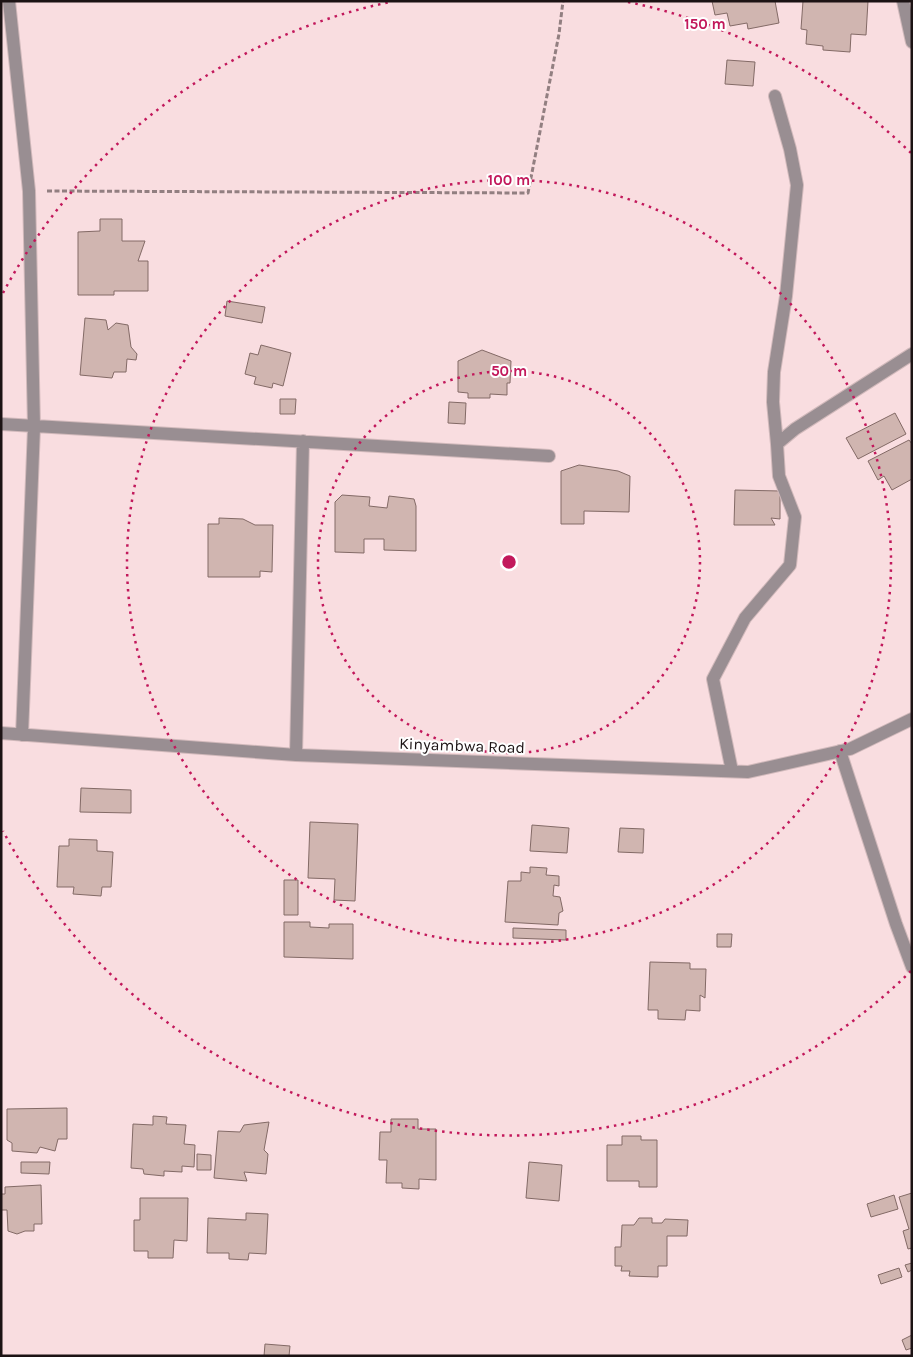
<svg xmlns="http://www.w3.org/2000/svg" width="913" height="1357" font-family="Karla,sans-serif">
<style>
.building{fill:#d0b5b0;stroke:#836a66}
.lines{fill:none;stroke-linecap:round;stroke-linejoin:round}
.minor-casing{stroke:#d1b9bb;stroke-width:14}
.path{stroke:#927f81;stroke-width:3;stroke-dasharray:5 2.5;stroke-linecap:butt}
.minor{stroke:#998e92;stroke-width:12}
.ring{fill:none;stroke:#c2185b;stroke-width:2.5;stroke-dasharray:2.5 5}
.labels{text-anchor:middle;stroke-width:4;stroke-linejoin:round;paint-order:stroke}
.street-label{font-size:16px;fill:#1c1314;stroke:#fff}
.centre{fill:#c2185b;stroke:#fff;stroke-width:2.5}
.ring-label{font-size:15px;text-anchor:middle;font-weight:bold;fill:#c2185b;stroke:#fff;stroke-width:4;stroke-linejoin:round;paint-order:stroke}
</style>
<rect width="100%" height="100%" fill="#f9dde0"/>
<path class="building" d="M712 1H775L779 23 748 29 747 23 730 26 727 13 715 15Z
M803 1H868L866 35 851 34 850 52 823 50V46L806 44 807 30 801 29Z
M727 60 755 62 753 86 725 84Z
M100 219H122V241H145L138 261H148V291H114V295H78V232L100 231Z
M227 301 265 307 262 323 225 316Z
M85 318 106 320 108 330 116 323 128 325 131 347 137 354 136 360 127 359 126 372H114L112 378 80 375Z
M261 345 291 353 283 386 273 383 272 388 254 384 256 377 245 374 250 353 258 355Z
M482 350 511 361 510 383H507V395L490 394V398H468V393L458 392V361Z
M280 399H296L295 414H280Z
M449 402 466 403 465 424 448 423Z
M895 413 906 434 858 459 846 438Z
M909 440 912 444V479L892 490 884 476 878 480 868 461Z
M579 465 618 471 630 476 629 512 584 511V524H561V471Z
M735 490 780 491V519L771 518 775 525H734Z
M342 495 370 497 369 506 387 508 389 496 414 499 416 506V551L384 550V539H364V553L335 552V502Z
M219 518 243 519 255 525H273L272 572 260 571V577H208V524H219Z
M81 788 131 790V813L80 812Z
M310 822 358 824 355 901 334 900 335 879 308 878Z
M532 825 569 828 567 853 530 851Z
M620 828 644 829 643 853 618 852Z
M69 839 97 840V851L113 852 111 887H102L101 896 73 894 74 887H57L59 846H69Z
M530 867 547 868 546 875 559 876V886L554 885 553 896 560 897 563 911 559 913 558 925 505 922 508 881H521V872L530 873Z
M284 880H298V915H284Z
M284 922H310V927L329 928V924H353V959L284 957Z
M513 928 566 930V940L513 938Z
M717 934H732L731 947H717Z
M650 962 690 963V969H706L705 998 700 995V1011L686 1010 685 1020 658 1019V1010H648Z
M67 1108V1139H58L55 1151 40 1147 37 1153 12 1151V1143L7 1140V1109Z
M153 1116 167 1117 166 1124 186 1125 184 1144 195 1145 194 1167 182 1166V1172L164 1171V1176L144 1174 143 1169 131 1168 133 1124 153 1125Z
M391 1119H418V1129H436V1180L419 1179V1189L402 1188V1183H386L387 1160H379L380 1132H391Z
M269 1122 264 1150 268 1154 266 1174 244 1172 247 1181 214 1178 218 1131 240 1132 244 1125Z
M622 1136H641V1140H657V1187H639V1181H607V1145H622Z
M197 1154 211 1155V1170H197Z
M21 1162H50L49 1174 21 1173Z
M529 1162 562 1165 559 1201 526 1198Z
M41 1185 42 1224H34V1231H25L17 1234 8 1231 7 1210H1V1194H5V1187Z
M912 1193V1248L908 1249 903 1231 909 1229 899 1197Z
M894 1195 898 1209 871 1217 867 1204Z
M140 1198H188L187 1241 174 1240 173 1258H148V1251H134V1220H140Z
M246 1213 268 1214 266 1254 249 1253 248 1260 229 1259V1253H207L208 1218 246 1220Z
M639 1218H652V1223H662L665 1219 688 1220 687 1236H667V1266H658V1277L629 1276 630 1271H621L622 1266H615V1247H621L622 1225H634Z
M912 1263V1270L908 1272 905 1265Z
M899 1268 902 1277 881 1284 878 1275Z
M912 1335V1348L906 1350 902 1340Z
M265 1344 290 1346 289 1356H264Z"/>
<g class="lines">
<defs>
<path id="minor" d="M9 1 29 191 34 427 22 735
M903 1 912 42
M775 96 790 149 797 185 786 296 774 372 773 402 777 444
M1 424 549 456
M1 733 296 755 748 772 850 749 912 719
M840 751 896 924 912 967
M296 755 303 441
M732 771 713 679 745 618 790 565 795 517 779 476 777 444 795 429 912 354"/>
</defs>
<use href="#minor" class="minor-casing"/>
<path class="path" d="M47 191 528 193 559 34 563 1"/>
<use href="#minor" class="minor"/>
</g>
<g class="ring">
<circle cx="509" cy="562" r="191"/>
<circle cx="509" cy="562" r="382"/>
<path d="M911 971A573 573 0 0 1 3 831M3 293A573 573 0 0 1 390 2M628 2A573 573 0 0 1 911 153"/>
</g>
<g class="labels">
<g class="street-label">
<text transform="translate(462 745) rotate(2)" y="6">Kinyambwa Road</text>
</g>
</g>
<circle cx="509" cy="562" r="8" class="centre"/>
<g class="ring-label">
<text x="705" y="29">150 m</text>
<text x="509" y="185">100 m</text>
<text x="509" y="376">50 m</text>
</g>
<rect width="913" height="1357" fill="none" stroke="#1c1314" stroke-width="5"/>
</svg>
